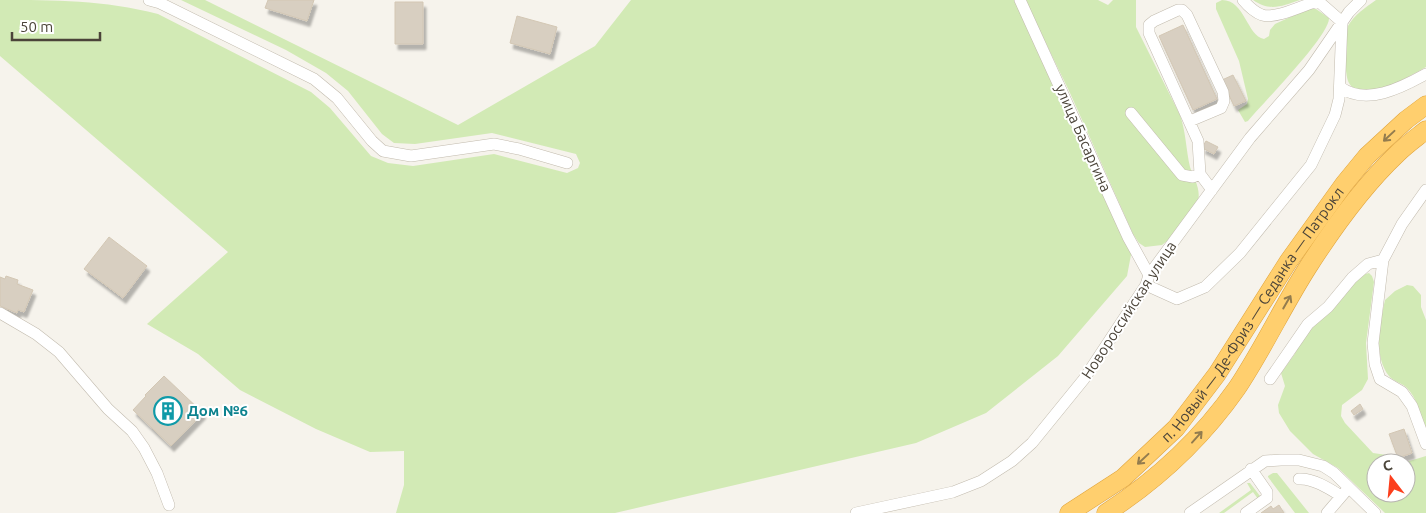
<svg xmlns="http://www.w3.org/2000/svg" width="1426" height="513" font-family="Ubuntu,sans-serif">
<style>
.green{fill:#d2eab5;fill-rule:evenodd}
.building{fill:#d8cfc1;stroke:#d3c7b4;filter:url(#shadow)}
.lines{fill:none;stroke-linecap:round;stroke-linejoin:round}
.minor-casing{stroke:#c2bbae;stroke-width:12}
.highway-casing{stroke:#e0a43c;stroke-width:19}
.minor{stroke:#fff;stroke-width:11}
.highway{stroke:#ffcf6e;stroke-width:18}
.oneway{stroke:#937c4e}
.labels{text-anchor:middle;stroke-width:4;stroke-linejoin:round;paint-order:stroke}
.street-label{font-size:15px;fill:#4b4439;stroke:#fff}
.culture-label{font-size:15px;font-weight:bold;fill:#0d838f;stroke:#fff;text-anchor:start}
</style>
<defs>
<filter id="shadow"><feDropShadow dx="3" dy="5.5" stdDeviation="1" flood-color="#0004"/></filter>
</defs>
<rect width="100%" height="100%" fill="#f6f3ec"/>
<path class="green" d="M0 0C55 0 104 0 158 14L311 92 330 108 371 156 388 163 413 166 494 154 567 173 578 168 580 163 576 154 492 133 415 144 394 143 382 134 348 91 326 73 286 50 181 0H205L458 125 595 46 631 0H1021L1133 244 1127 276 1058 356 986 413 916 443 615 513H396L404 485V451L370 452 316 429 240 390 198 354 147 324 228 252 0 56Z
M1025 0H1098L1108 5 1113 0H1136V27L1180 115C1186 132 1186 150 1190 167 1194 179 1201 188 1198 202L1173 236 1162 245 1145 247 1139 243 1133 234 1070 93Z
M1222 0C1245 0 1247 36 1264 39L1269 36 1270 30 1275 24 1308 9H1316L1329 18C1330 35 1262 104 1248 121L1245 122 1238 110 1247 104 1248 99 1239 61 1216 9V3Z
M1253 0H1300C1282 6 1270 12 1253 0Z
M1376 0H1426V67C1406 78 1381 94 1358 89 1354 88 1351 87 1349 83 1344 75 1344 35 1348 26 1354 15 1366 7 1376 0Z
M1369 273 1372 276 1374 282 1366 343 1368 379 1362 390 1342 405 1341 416 1345 423 1373 453 1387 455 1393 461 1397 463H1403L1426 456V513H1385L1338 468 1313 454 1290 431 1279 413 1278 405 1285 386 1281 373 1294 355 1306 334 1362 275ZM1376 463H1406V493H1376Z
M1407 285 1413 286 1421 295V307L1426 320V429C1421 416 1417 397 1406 387 1401 383 1393 381 1389 376 1373 356 1380 323 1385 300L1395 291Z
M1273 473H1277L1309 513H1295L1268 477V476Z
M1247 483H1250L1260 496 1258 499 1253 492 1224 513H1219L1251 490Z"/>
<path class="building" d="M268 0H314L307 21 265 8Z
M395 2H423V44H395Z
M517 16 557 27 550 54 510 43Z
M1183 25 1217 99 1193 110 1159 36Z
M1233 75 1246 101 1234 106 1222 80Z
M1206 141 1218 147 1214 154 1202 148Z
M109 237 147 266 123 298 84 269Z
M6 276 18 280 17 284 33 290 24 312 18 310 17 313 0 306V277L5 279Z
M164 376 203 413 171 446 133 410 146 396 145 395Z
M1360 404 1363 409 1354 415 1351 411Z
M1404 429 1412 453 1398 458 1389 434Z
M1279 505 1284 513H1261L1271 506 1273 509Z"/>
<g class="lines">
<defs>
<path id="minor" d="M149 0 160 3 314 79 337 98 372 141 383 151 411 156 494 144 519 149 567 163
M1020 0 1128 237 1149 275
M1243 0C1248 6 1254 12 1262 15 1276 19 1302 6 1317 1
M1340 87C1366 106 1401 88 1426 74
M1131 113 1182 175 1193 177 1200 174
M1190 121 1221 108 1224 101 1223 92 1187 15 1182 10H1178L1154 21 1149 25V33L1198 141 1200 174 1212 190
M1426 190 1402 224 1383 260 1373 343 1375 364 1380 379 1402 392 1412 406 1426 444
M1146 285 1177 299 1205 287 1240 253 1311 165 1335 115 1339 99 1342 22 1317 0
M0 313 36 334 59 352 108 409 132 431 144 448 157 473 169 505
M1270 379 1308 324 1328 307 1352 278 1368 264 1383 260
M1299 479C1313 478 1330 489 1341 496
M856 513 953 492 981 481 1012 461 1032 443 1084 379 1146 285 1149 275 1250 138 1309 70 1349 12 1361 0
M1190 513 1265 461 1281 460H1299L1323 466 1334 473 1375 513
M1246 513 1267 498V492L1251 469
M1327 513 1345 492"/>
<g id="highway">
<path id="s1" d="M1069 513 1123 478 1176 428 1217 374 1288 262 1344 184 1367 156 1406 120 1426 105"/>
<path d="M1106 513C1157 480 1202 438 1237 388 1263 349 1283 306 1308 267 1333 228 1363 186 1397 154 1406 145 1416 138 1426 130"/>
</g>
</defs>
<use href="#minor" class="minor-casing"/>
<use href="#highway" class="highway-casing"/>
<use href="#minor" class="minor"/>
<use href="#highway" class="highway"/>
</g>
<defs><path id="oneway-shaft" d="M-6 0H5M1.5-3L5.5 0L1.5 3" fill="none" stroke-width="1.6" stroke-linecap="round" stroke-linejoin="round" transform="scale(1.25)"/></defs>
<g class="oneway">
<use href="#oneway-shaft" transform="translate(1389 136) rotate(137)"/>
<use href="#oneway-shaft" transform="translate(1287 302) rotate(-60)"/>
<use href="#oneway-shaft" transform="translate(1197 437) rotate(-48)"/>
<use href="#oneway-shaft" transform="translate(1143 459) rotate(137)"/>
</g>
<defs>
<symbol id="building-ring" viewBox="-11 -11 22 22"><circle r="9.5" fill="#fff" stroke="#0f9aa8" stroke-width="1.5"/><path d="M-4-6H4V6H1V3H-1V6H-4ZM-2.5-4.3h1.7v1.8h-1.7ZM.8-4.3h1.7v1.8H.8ZM-2.5-1h1.7V.8h-1.7ZM.8-1h1.7V.8H.8Z" fill="#0f9aa8"/></symbol>
</defs>
<g fill-rule="evenodd">
<use href="#building-ring" x="152" y="395" width="32" height="32"/>
</g>
<g class="labels">
<g class="street-label">
<text transform="translate(1083 138) rotate(66)" y="5">улица Басаргина</text>
<text transform="translate(1129 310) rotate(-57)" y="5">Новороссийская улица</text>
<text dy="5" stroke="none"><textPath href="#s1" startOffset="274">п. Новый — Де-Фриз — Седанка — Патрокл</textPath></text>
</g>
<g class="culture-label">
<text x="187" y="416">Дом №6</text>
</g>
</g>
<g transform="translate(1391 478) rotate(344)"><circle r="24" fill="#ffffff" stroke="#b7b4b0"/>
<path d="M0-4L9 19L0 12L-9 19Z" fill="#fc3f1d"/>
<text y="-8" font-size="14" font-weight="bold" text-anchor="middle" fill="#4b4439">С</text>
</g>
<path d="M12 32v8h88v-8" fill="none" stroke="#4b4439" stroke-width="2.5"/>
<text x="20" y="32" font-size="15" fill="#4b4439" stroke="#ffffff" stroke-width="4" paint-order="stroke">50 m</text>
</svg>
